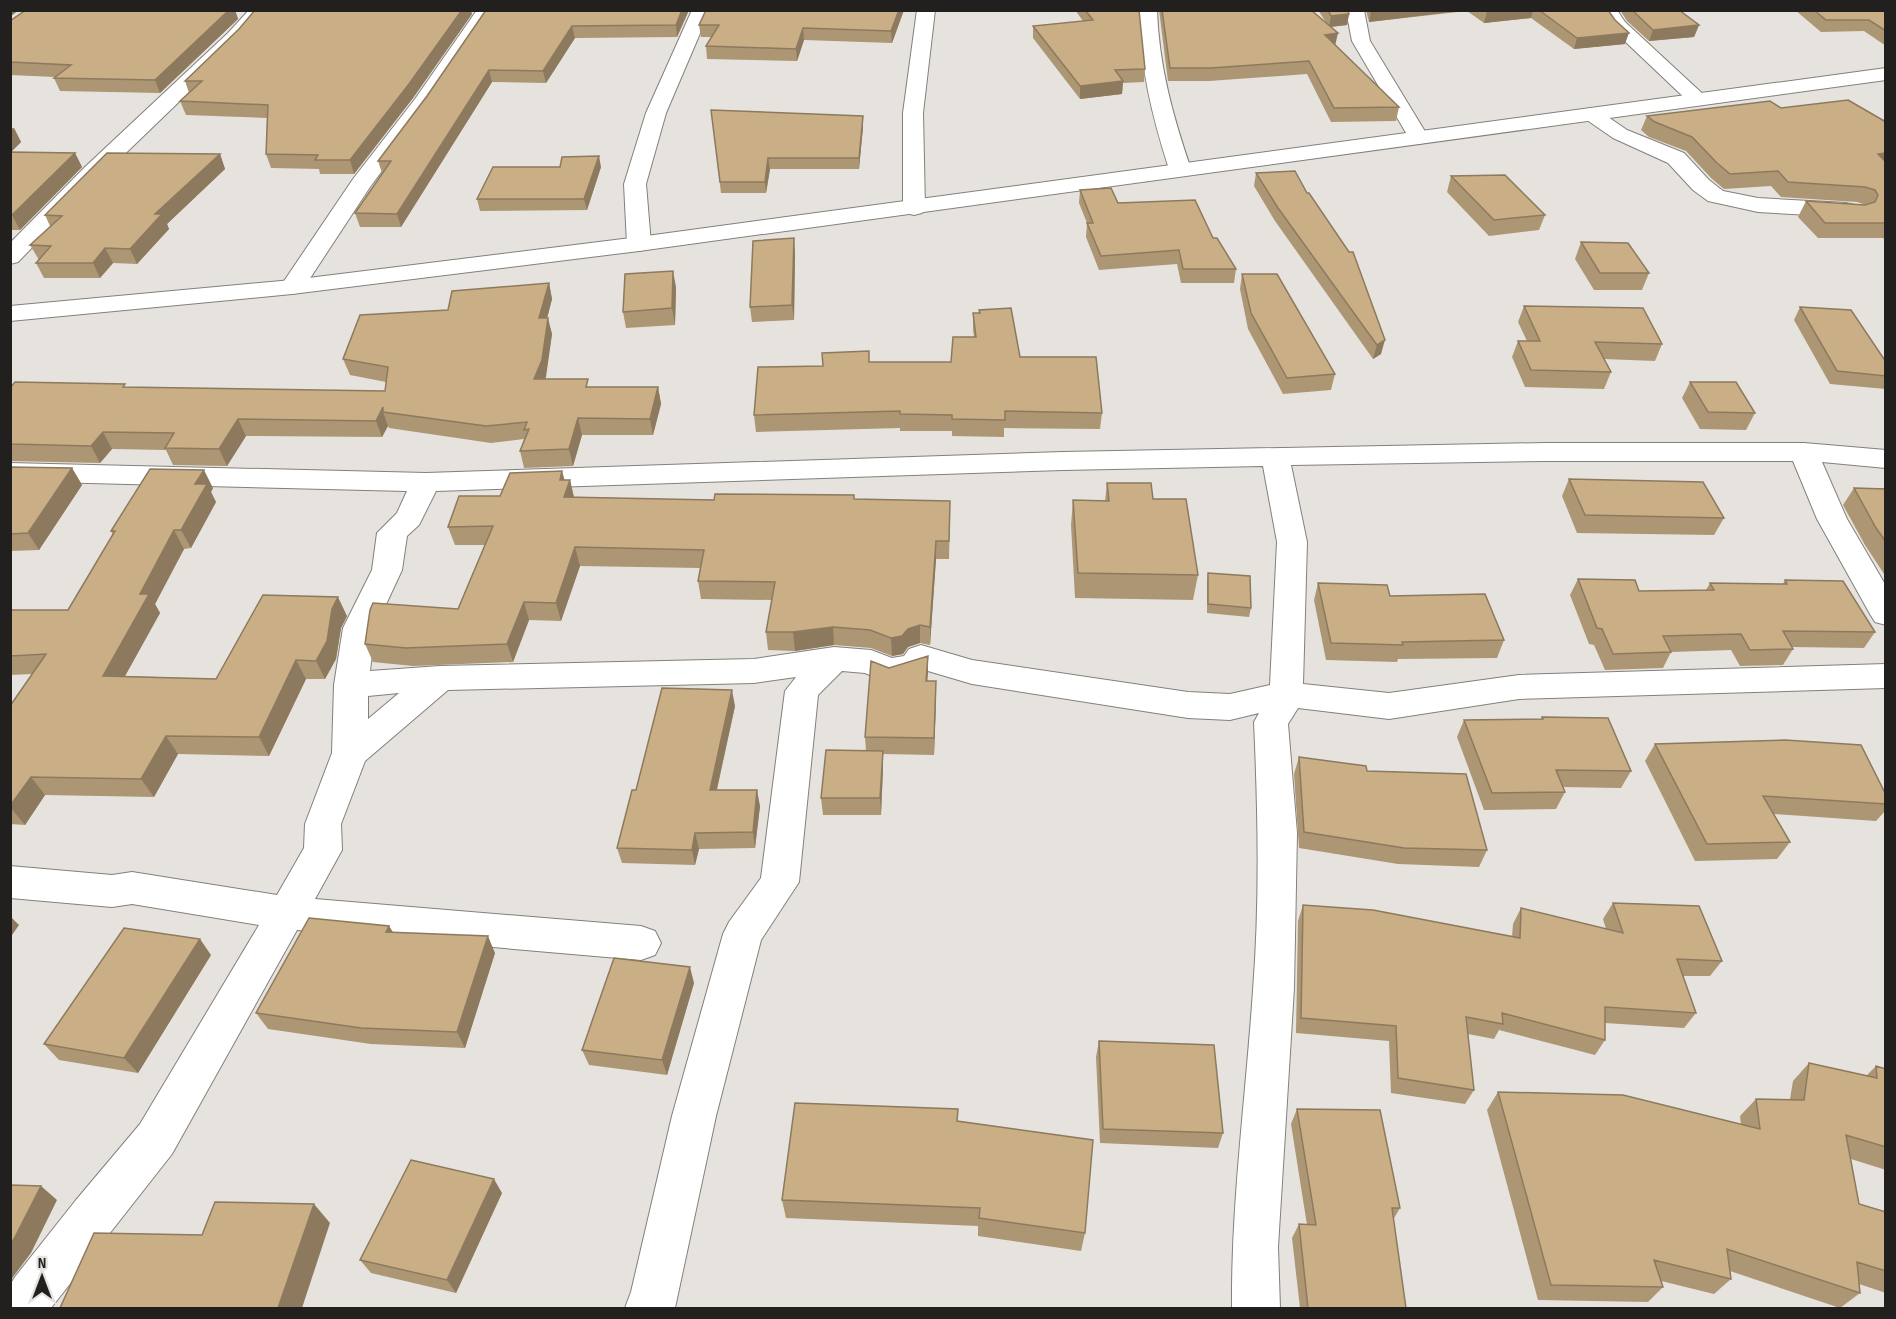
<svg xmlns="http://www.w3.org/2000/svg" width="1896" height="1319" font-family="'Sofia Sans Condensed',sans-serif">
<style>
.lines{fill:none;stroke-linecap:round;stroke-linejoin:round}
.minor-casing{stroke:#83807c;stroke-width:2}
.secondary-casing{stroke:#83807c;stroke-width:2}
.minor{fill:#fff;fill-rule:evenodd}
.secondary{fill:#fff;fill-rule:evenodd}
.wall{fill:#ad9673}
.shaded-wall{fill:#8d7a5e}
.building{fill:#c9ae86;stroke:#8d7a5e;stroke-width:1.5}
</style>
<rect width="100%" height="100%" fill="#e6e3df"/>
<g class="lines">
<defs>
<path id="minor" d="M249 10H268L242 41 101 177 18 262 10 264V243L85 167 228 33Z
M477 10H495L429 107 370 187 301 292 292 294 283 292 280 287 353 179 415 99Z
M692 10H710L666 113 646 184 651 244 647 249 639 251 631 249 627 244 624 184 646 113Z
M917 10H935L923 113 925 208 922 213 914 215 906 213 903 208V113Z
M1139 10H1157C1159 66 1173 117 1191 169L1188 174 1180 175 1172 174 1169 169C1152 116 1140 66 1139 10Z
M1346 10H1364L1370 41 1429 138 1426 142 1419 144 1412 142 1409 138 1352 41Z
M1599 10H1617L1625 22 1705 96 1708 100 1705 104H1691L1613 30Z
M1591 108 1598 110 1627 130 1684 153 1709 180 1723 191 1758 198 1846 203 1854 205 1857 210 1854 215 1846 217 1758 212 1708 201 1693 190 1668 163 1613 138 1584 118 1581 114 1584 110Z
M1545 443H1804L1886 450V468L1822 462 1847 519 1886 586V625L1875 622 1870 614 1817 519 1793 461H1545L1291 465 1307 542 1303 684 1389 693 1519 675 1886 664V688L1519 699 1389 719 1298 708 1288 724 1297 833 1294 988 1278 1247 1280 1308H1232C1231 1202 1246 1096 1253 990 1260 900 1258 812 1254 722L1259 713 1230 720 1188 718 972 684 928 671 889 683 865 673 842 671 818 695 799 882 761 940 716 1116 675 1308H625L631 1292 672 1116 723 934 729 922 761 878 785 691 796 677 754 683 448 690 365 761 341 824 342 850 315 899 641 926 655 931 661 943 655 955 641 960 297 930 172 1154 51 1308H10V1285L15 1277 76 1200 140 1124 259 925 132 904 112 907 10 898V866L112 875 132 872 277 895 304 848 305 824 332 753 334 685 343 628 372 570 377 533 397 513 407 491 10 481V463L426 473 1063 452ZM1263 466 1277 542 1270 685 1230 694 1188 692 972 660 921 645 909 649 904 656 892 658 871 650 834 647 754 659 440 666 370 671 375 628 402 570 407 536 419 525 436 491 1063 470ZM399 693 368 719V696Z"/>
<path id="secondary" d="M1886 68V80L639 251 292 294 10 321V306L292 280 639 237Z"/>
</defs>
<use href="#minor" class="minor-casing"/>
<use href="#secondary" class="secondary-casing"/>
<use href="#minor" class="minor"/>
<use href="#secondary" class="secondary"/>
</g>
<path class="wall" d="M26 10H235L238 19 160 93 60 91 54 78 55 77 10 75V21Z
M486 10H689L677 37 575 38 546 83 492 82 401 227H360L355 213 382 173 378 161 427 96Z
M904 10 892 43 804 40 797 61 707 59 706 46 711 37H701L699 25Z
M1075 10H1139L1145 69 1144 82 1123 83 1122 94 1080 99 1033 38V26L1083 21Z
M1159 10H1311L1327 24 1318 10H1348L1349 14 1347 25 1331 27 1335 45 1399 107 1396 121 1331 122 1307 74 1209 81H1168Z
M1366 10H1608L1625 44 1574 49 1531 18 1484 23 1467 11 1369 22Z
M1620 10H1679L1699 25 1694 37 1649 41 1627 21Z
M1795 10H1886V46L1864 31 1821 32Z
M472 14 413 98 354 174H320L319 169 271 168 266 154 267 118 186 115 180 101 189 93 185 81 239 29Z
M1781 108 1886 122V241L1883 238H1818L1798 217 1806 201 1866 205 1857 202 1781 197 1771 186 1724 189 1711 178 1686 151 1649 137 1641 130 1647 116Z
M711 110 863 116V127L859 169H770L766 193H721Z
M10 128H14L21 142 11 152 75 153 82 167 20 230H10Z
M220 154 225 169 167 224 169 229 137 264 113 263 100 278H44L36 263 39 260 30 245 50 226 45 215Z
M601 167 587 210 480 211 477 199Z
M1295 171 1381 354 1373 359 1275 221 1254 186 1256 173Z
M1451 176 1545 215 1539 230 1489 236 1447 192Z
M1080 190 1213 238 1236 269 1234 283H1181L1177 264 1099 270 1086 237 1087 223 1079 203Z
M1581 242 1649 273 1642 290H1594L1575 259Z
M795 253 794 320 752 322 750 307Z
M1242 274 1335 374 1331 390 1283 394 1248 329 1240 289Z
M549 283 552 299 547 318 552 334 545 379 590 387H658L661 404 653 435H582L573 466 524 468 520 451 524 439 491 443 389 428 388 426 382 437 246 436 227 466 173 465 166 450 112 449 100 463 10 461V388L127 387 385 391 386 382 350 375 343 359 448 310Z
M676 287 675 325 626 328 623 312Z
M1524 306 1662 344 1655 361 1604 359 1611 372 1604 389 1525 387 1512 357 1518 341H1527L1518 322Z
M1800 307 1886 362V389L1830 384 1794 320Z
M979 310 1020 357 1102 413 1100 429 1004 428V437L952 436V431H900V428L756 432 754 415 823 366 951 362 974 337 973 329V313H979Z
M1690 382 1755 413 1746 430 1700 429 1682 398Z
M10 467 72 468 82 485 39 550 10 551Z
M1569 479 1724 518 1714 535 1577 533 1562 496Z
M565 480H570L574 497 714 500 854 499 950 519 949 559H936L930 645 920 643 908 647 903 654 892 656 871 648 834 645 795 651 768 650 766 632 772 600 701 599 698 581 700 568 580 566 561 621 529 620 513 662 413 666 373 662 365 644 458 609 485 545H455L448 527 500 496Z
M1107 483 1153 499 1198 575 1193 600 1075 598 1071 525 1073 500 1105 501Z
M213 488 211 492 216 502 191 548 184 549 155 604 160 613 125 676 216 679 347 616 341 628 336 659 325 679H306L269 756 178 754 154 797 45 795 25 825 10 824V706L32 674 10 675V610H68L113 535 111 531Z
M1854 488 1886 489V577L1865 545 1843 505Z
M1208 573 1251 608 1249 617 1207 613V581Z
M1578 579 1639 591 1706 590 1710 583 1783 584 1785 580 1875 632 1864 648 1792 647 1793 649 1783 665 1740 666 1731 650 1671 652 1663 668 1605 670 1594 645 1589 644 1570 595Z
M1318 583 1390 596 1504 640 1497 658 1398 659 1397 662 1326 660 1314 600Z
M928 656 927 681 936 698 934 755 883 754V768L881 815H823L821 798 866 751 865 737 889 668Z
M735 706 717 790 760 806 755 848 699 849 695 865 622 863 617 848 636 790Z
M1542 717 1631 771 1621 788 1563 787 1565 792 1556 809 1484 810 1457 737 1464 720 1541 719Z
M1655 744 1886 795V810L1876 821 1774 814 1790 842 1777 859 1695 861 1645 761Z
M1299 757 1367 771 1487 850 1479 867 1398 864 1299 848 1294 774Z
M1613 903 1722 961 1710 976H1683L1696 1013 1684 1028 1605 1023V1040L1595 1055 1499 1030 1494 1039 1468 1034 1474 1090 1465 1104 1391 1093 1389 1041 1296 1033 1298 921 1303 905 1512 937 1513 924 1521 908 1606 929 1603 919Z
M389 926 393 932 495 953 465 1048 371 1044 268 1029 256 1013Z
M211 955 138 1073 59 1060 44 1044Z
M694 983 667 1075 589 1065 582 1050Z
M1099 1041 1223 1133 1218 1148 1100 1143 1096 1057Z
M1809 1063 1866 1076 1876 1066 1886 1069V1170L1851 1159 1859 1204 1886 1212V1293L1859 1284 1860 1293 1840 1308 1730 1271 1731 1279 1714 1294 1661 1281 1663 1287 1648 1302 1538 1300 1487 1110 1498 1092 1741 1124 1740 1116 1756 1099H1790L1793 1081Z
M1297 1109 1400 1208 1393 1220 1406 1308H1300L1292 1238 1299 1224 1307 1225 1291 1124Z
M958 1121 1085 1233 1081 1251 978 1236V1226L786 1218 782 1200Z
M502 1193 456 1293 371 1273 360 1260Z"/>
<path class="shaded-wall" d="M10 10H19L10 17Z
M229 10H235L238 19 160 93 155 80Z
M462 10H471L472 14 413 98 354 174 350 160Z
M682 10H689L677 37 676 25Z
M899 10H904L892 43 891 31Z
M1378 10H1467L1369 22 1371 11Z
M1501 10H1533L1531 18 1484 23 1487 12Z
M1349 14 1347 25 1329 27 1331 16Z
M1699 25 1694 37 1649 41 1653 30Z
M572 26 575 38 546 83 543 71Z
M803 28 804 40 797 61 796 49Z
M1338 33 1335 46 1325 35Z
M1629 33 1625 44 1574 49 1577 38Z
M489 70 492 82 401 227 397 214Z
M1123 81 1122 94 1080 99V86Z
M863 116V127L859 169V158Z
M14 128 21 142 10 153V131Z
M75 153 82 167 20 230 12 215Z
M1886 153V166L1878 154Z
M220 154 225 169 167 224 169 229 137 264 130 249 155 214Z
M599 156 601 167 587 210 584 199Z
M768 158 770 169 766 193 765 182Z
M794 238 795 253 794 320 792 305Z
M105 248 113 263 100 278 93 263Z
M673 271 676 287 675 325 672 308Z
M549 283 552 299 543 334 539 318Z
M548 318 552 334 546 377 538 396 534 379Z
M1385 340 1381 354 1373 359 1377 345Z
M658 387 661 404 653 435 650 419Z
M383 407V412L388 426 382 437 376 421Z
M578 418 582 435 573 466 569 449Z
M238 419 246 436 227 466 219 449Z
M103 432 112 449 100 463 91 446Z
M72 468 82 485 39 550 28 533Z
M204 470 213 488 211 492 216 502 191 548 181 530 195 484Z
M562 471 567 488 570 480 574 498 568 515 560 480Z
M174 530 184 549 155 604 160 613 115 694 103 676 140 594Z
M936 541V559L930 645V627Z
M575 547 580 566 561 621 556 603Z
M338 597 347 616 341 628 336 659 325 679 316 661 332 609Z
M524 602 529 620 513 662 507 644Z
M920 625V643L908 647 903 654 892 656 891 638 908 629Z
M833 627 834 645 795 651 793 632Z
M928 656V673L926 698V681Z
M296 660 306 679 269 756 259 737Z
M936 681V698L934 755V738Z
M732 690 735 706 713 806 710 790Z
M166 736 178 754 154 797 141 779Z
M883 751V768L881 815 880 798Z
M31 777 45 795 25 825 10 807V806Z
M757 790 760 806 755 848 753 832Z
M695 833 699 849 695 865 692 850Z
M10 916 19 925 10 938Z
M389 926 398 942 386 932Z
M488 936 495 953 465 1048 457 1032Z
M200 939 211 955 138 1073 124 1058Z
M690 967 694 983 667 1075 662 1060Z
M494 1179 502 1193 456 1293 447 1280Z
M41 1186 57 1200 31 1253 10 1281V1244Z
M314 1204 330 1223 302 1308H278Z"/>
<path class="building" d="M26 10H229L155 80 54 78 71 65 10 62V21Z
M255 10H462L409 84 350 160H315L318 155 266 154 268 105 180 101 202 81H185L239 29Z
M486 10H682L676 25 572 26 543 71 489 70 397 214 355 213 391 161H378L427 96Z
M706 10H899L891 31 803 28 796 49 706 46 719 25H699Z
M1085 10H1139L1145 69 1115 70 1123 81 1080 86 1033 26 1093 20Z
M1162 10H1311L1338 33 1325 35 1399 107 1334 108 1309 61 1211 68H1170Z
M1328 10H1348L1349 14 1331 16Z
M1485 10H1501L1487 12Z
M1539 10H1608L1615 20 1629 33 1577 38Z
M1632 10H1679L1699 25 1653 30Z
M1814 10H1886V31L1869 20H1826Z
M1848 100 1886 122V153L1878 154 1886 162V223H1825L1806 201 1865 205 1875 202 1878 195 1875 190 1865 187 1788 182 1778 171 1730 174 1717 163 1692 137 1655 122 1647 116 1770 101 1781 108Z
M711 110 863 116 859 158H768L765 182H720Z
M10 152 75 153 12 215H10Z
M107 153 220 154 155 214H162L130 249 105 248 93 263H36L51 246 30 245 62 216 45 215Z
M599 156 584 199H477L493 167H560L562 157Z
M1295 171 1307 193H1309L1349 252H1353L1385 340 1377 345 1278 208 1256 173Z
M1505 175 1545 215 1494 220 1451 176Z
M1111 188 1118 203 1195 200 1213 238H1217L1236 269H1183L1179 250 1101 256 1087 223H1093L1080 190Z
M794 238 792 305 750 307 753 241Z
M1581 242 1628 243 1649 273H1600Z
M673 271 672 308 623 312 625 274Z
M1242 274H1277L1335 374 1287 378 1251 313Z
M549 283 539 318H548L542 360 534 379H588L586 387H658L650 419 578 418 569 449 520 451 529 429 524 430 527 422 486 426 383 412V407L376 421 238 419 219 449 165 448 174 433 103 432 91 446 10 444V388L15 382 125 384 123 387 385 391 388 367 343 359 360 315 448 310 452 291Z
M1524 306 1643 308 1662 344 1595 342 1611 372 1531 370 1518 341H1540Z
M1800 307 1851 310 1886 362V376L1837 371Z
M1011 308 1020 357H1096L1102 413 1005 411V420L952 419V415L900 414V411L754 415 758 367 823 366 822 353 869 351V362H951L953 337H976L973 313H980L979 310Z
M1690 382H1736L1755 413 1708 412Z
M10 467 72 468 28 533 10 534Z
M150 469 204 470 195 484H207L181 530H174L140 594H149L103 676 216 679 263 595 338 597 332 609 327 641 316 661 296 660 259 737 166 736 141 779 31 777 10 806V706L46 654 10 656V610H68L115 531H111Z
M562 471 560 480H570L564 497 714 500 715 494 854 495V499L950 501 949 541H936L930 627 920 625 908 629 902 636 891 638 870 630 833 627 793 632H766L775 582 698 581 704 550 575 547 556 603 524 602 507 644 406 648 365 644 370 610 373 603 458 609 493 526 448 527 459 496H500L510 473Z
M1569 479 1703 482 1724 518 1585 515Z
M1107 483H1151L1153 499H1186L1198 575 1078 573 1073 500 1109 501Z
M1854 488 1886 489V542L1876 528Z
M1208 573 1250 576 1251 608 1208 604Z
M1578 579 1635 580 1639 591 1714 590 1710 583 1787 584 1785 580 1843 581 1875 632 1783 631 1793 649 1750 650 1741 634 1663 636 1671 652 1613 654 1602 629 1597 628Z
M1318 583 1387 585 1390 596 1485 594 1504 640 1402 642 1403 645 1331 643Z
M928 656 926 681H936L934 738 865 737 871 661 889 668Z
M662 688 732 690 710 790H757L753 832 695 833 692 850 617 848 632 790H636Z
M1542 717 1608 718 1631 771 1556 770 1565 792 1492 793 1464 720 1543 719Z
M1785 740 1861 745 1886 795V804L1763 796 1790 842 1707 844 1655 744Z
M826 750 883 751 880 798H821Z
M1299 757 1366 766 1367 771 1466 774 1487 850 1404 848 1304 832Z
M1613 903 1699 906 1722 961 1677 959 1696 1013 1605 1007V1040L1502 1013 1503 1024 1466 1017 1474 1090 1398 1078 1396 1026 1301 1018 1303 905 1373 910 1520 938 1521 908 1623 933Z
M309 918 389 926 386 932 488 936 457 1032 361 1028 256 1013Z
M124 928 200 939 124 1058 44 1044Z
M614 958 690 967 662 1060 582 1050Z
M1099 1041 1214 1045 1223 1133 1103 1129Z
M1809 1063 1877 1078 1876 1066 1886 1069V1147L1846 1135 1859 1204 1886 1212V1271L1857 1262 1860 1293 1727 1249 1731 1279 1654 1260 1663 1287 1551 1285 1498 1092 1623 1095 1760 1129 1756 1099 1804 1100Z
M795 1103 958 1109 957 1121 1093 1140 1085 1233 979 1218 980 1208 782 1200Z
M1297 1109 1380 1110 1400 1208H1392L1406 1308H1308L1299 1224 1316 1225Z
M411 1160 494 1179 447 1280 360 1260Z
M10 1185 41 1186 14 1239 10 1244Z
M215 1202 314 1204 278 1308H60L94 1233 202 1235Z"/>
<rect width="1896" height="1319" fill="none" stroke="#21201f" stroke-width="24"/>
<g transform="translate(42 1277)" stroke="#e6e3df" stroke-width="4.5" paint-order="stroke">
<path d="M0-4.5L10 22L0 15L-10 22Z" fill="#21201f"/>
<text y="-9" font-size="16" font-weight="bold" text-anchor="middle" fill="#21201f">N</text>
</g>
</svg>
